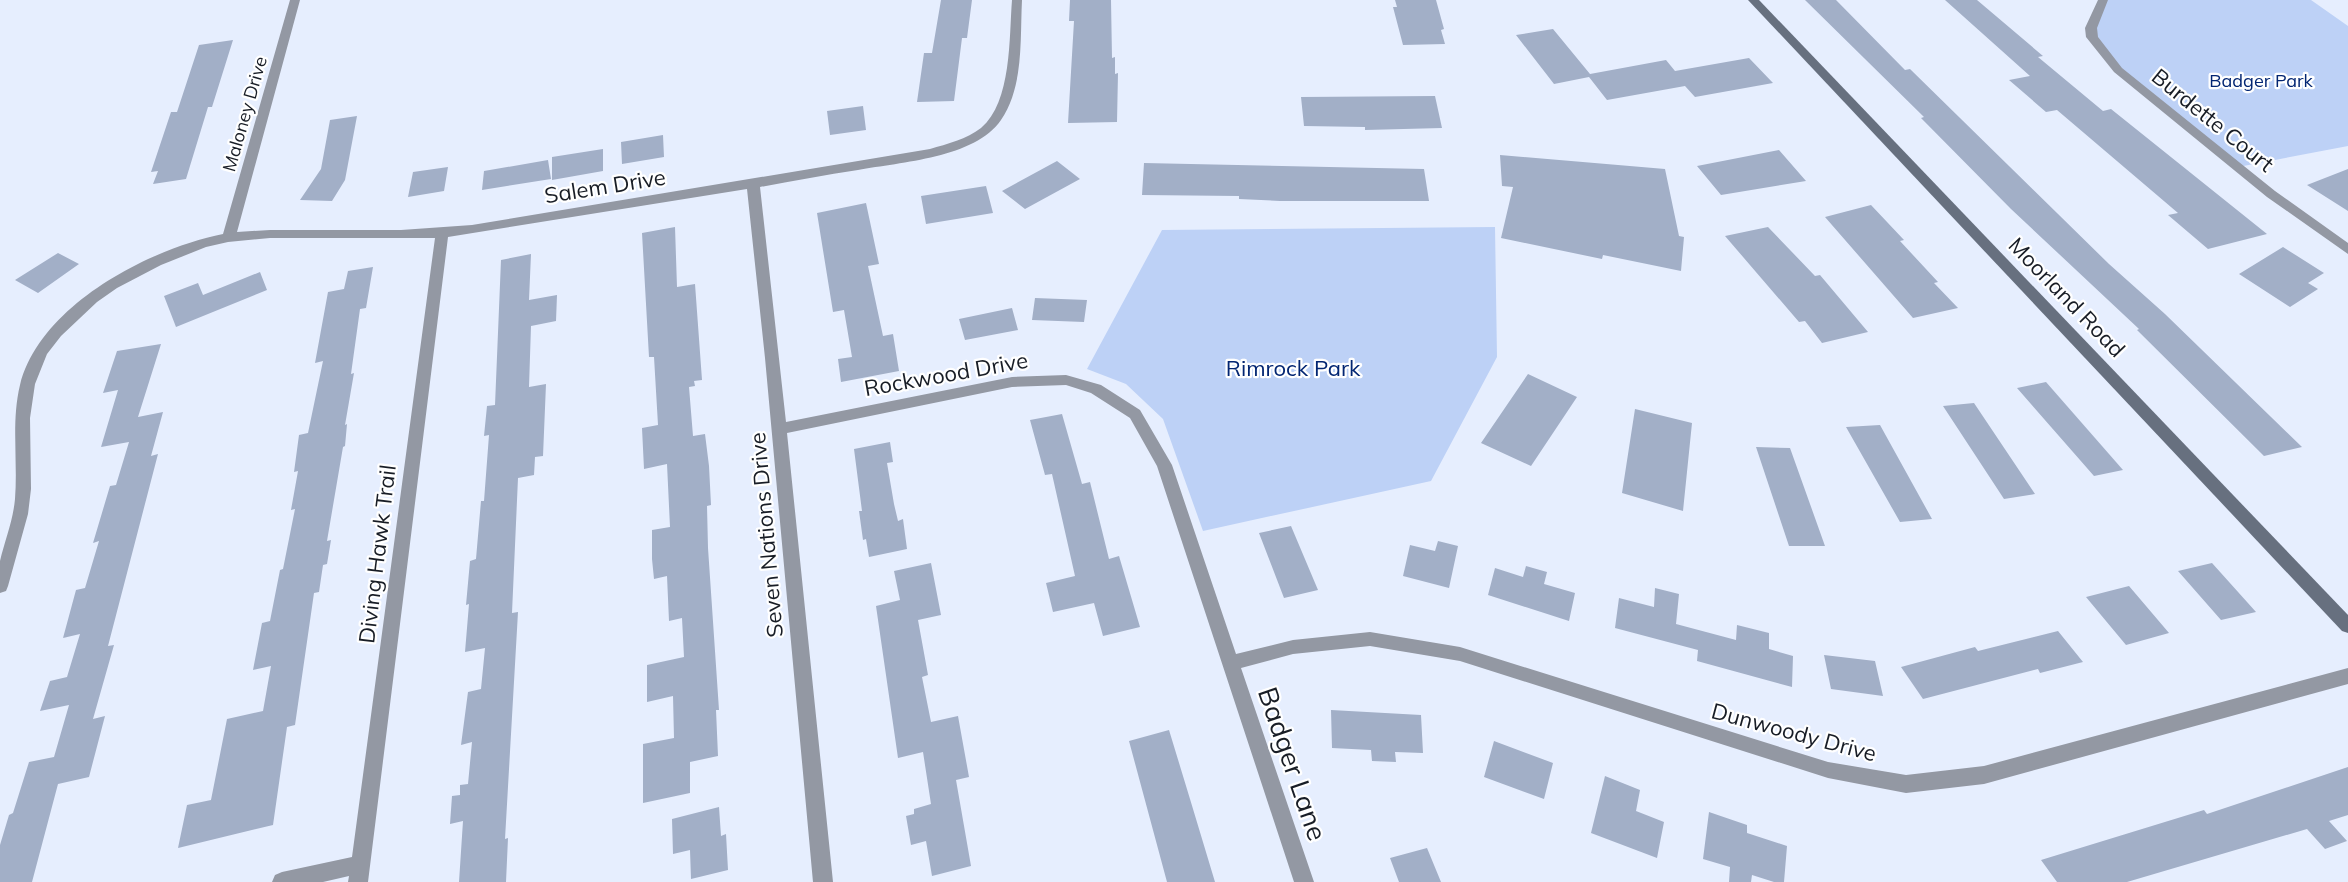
<svg xmlns="http://www.w3.org/2000/svg" width="2348" height="882" font-family="Mulish,sans-serif">
<style>
.green{fill:#bdd1f6}
.building{fill:#a2afc7}
.lines{fill:none;stroke-linecap:round;stroke-linejoin:round}
.street{fill:#9398a3;fill-rule:evenodd}
.secondary{fill:#67707f;fill-rule:evenodd}
.labels{text-anchor:middle;stroke-width:4.5;stroke-linejoin:round;paint-order:stroke}
.far-park-label{font-size:18px;fill:#022572;stroke:#fff}
.far-street-label{font-size:18px;fill:#181d26;stroke:#fff}
.street-label{font-size:22px;fill:#181d26;stroke:#fff}
.park-label{font-size:22px;fill:#022572;stroke:#fff}
.near-street-label{font-size:27px;fill:#181d26;stroke:#fff}
</style>
<rect width="100%" height="100%" fill="#e6eefe"/>
<path class="green" d="M2103 0H2311L2348 26V146L2238 167 2118 70 2092 37Z
M1495 227 1497 357 1431 481 1203 531 1163 419 1126 384 1087 369 1162 230Z"/>
<path class="building" d="M941 0H972L967 38H962L954 101 917 102 924 53H932Z
M1070 0H1111L1112 58 1115 57V74L1118 73 1117 122 1068 123 1074 21H1069Z
M1395 0H1436L1444 29 1441 30 1445 44 1403 45 1393 7H1397Z
M1805 0H1836L1905 70 1910 69 2109 264 2165 314 2302 447 2264 456 2137 330 2139 329 2011 209 1921 118 1924 117Z
M1945 0H1977L2043 56 2038 57 2103 111 2111 109 2267 234 2208 249 2168 215 2178 213 2057 110 2046 112 2009 80 2030 76Z
M1553 29 1590 74 1666 60 1675 71 1749 58 1773 83 1695 97 1685 86 1607 100 1589 77 1554 84 1516 35Z
M233 40 212 107H208L186 179 153 184 158 171 151 172 171 112H177L199 45Z
M1435 96 1442 128 1365 130V127L1304 126 1301 97Z
M863 106 866 130 830 135 827 111Z
M357 116 345 180 332 201 300 200 321 169 330 120Z
M663 135 664 157 622 164 621 142Z
M603 149V171L552 180V157Z
M1779 150 1806 181 1721 195 1697 166Z
M1500 155 1665 169 1679 236 1684 237 1681 271 1603 255 1602 259 1501 238 1513 187 1502 186Z
M548 160 551 179 482 190 484 171Z
M1057 161 1080 179 1025 209 1002 191Z
M1144 163 1424 169 1429 201H1280L1239 199V196L1142 195Z
M448 167 444 191 408 197 413 172Z
M2348 169V211L2307 185Z
M986 186 993 213 926 224 921 196Z
M866 203 879 264 868 266 883 336 893 334 899 371 841 382 838 359 852 357 844 310 833 312 817 213Z
M1871 205 1904 240 1900 241 1938 282 1934 283 1958 308 1913 318 1825 217Z
M675 227 677 287 695 284 702 380 694 381 695 386 689 387 693 436 705 434 709 466 711 505 707 506 708 548 719 710H716L718 756 690 762V793L643 803V744L674 738 673 696 647 702V665L684 657 682 618 669 621 667 576 654 579 652 559V530L670 527 667 464 644 469 642 428 658 425 654 357H649L642 233Z
M1768 227 1815 276 1820 275 1868 332 1822 343 1805 321 1799 322 1725 236Z
M2283 247 2324 273 2308 283 2318 289 2290 307 2239 274Z
M58 253 79 264 38 293 15 280Z
M531 254 529 300 557 295 556 321 531 326 529 387 546 384 543 456 535 457 534 475 518 478 512 613 518 612 505 839 508 838 506 882H459L463 821 450 824 452 796 460 795V785L468 784 472 742 461 745 468 692 481 689 485 648 465 652 469 604 466 605 470 561 476 559 481 501H484L489 435 484 436 487 406 495 405 501 260Z
M373 267 366 308 360 309 351 374 354 373 345 425 347 424 345 446 343 447 327 541 331 540 327 564 323 565 319 592 314 593 295 725 287 727 273 825 178 848 187 805 211 800 227 719 263 711 271 666 253 670 262 623 270 621 280 570 283 569 295 509 291 510 298 471 294 472 299 435 308 433 323 361 315 363 328 292 344 289 348 271Z
M260 272 267 290 176 327 164 296 198 283 203 295Z
M1035 298 1087 300 1084 322 1032 320Z
M1012 308 1018 330 965 340 959 319Z
M161 344 138 417 163 412 151 456 158 454 108 646 114 645 93 719 105 716 89 777 58 784 32 882H0V845L9 815 13 813 29 762 54 757 69 705 40 711 50 681 67 677 80 634 63 638 76 590 85 588 99 541 93 543 110 486 116 485 129 442 101 447 118 390 103 393 117 351Z
M1528 374 1577 397 1531 466 1481 443Z
M2046 382 2123 470 2094 476 2017 388Z
M1974 403 2035 494 2004 499 1943 406Z
M1635 409 1692 423 1683 511 1622 493Z
M1062 414 1082 484 1090 482 1109 559 1119 556 1140 627 1103 636 1094 603 1053 612 1046 583 1075 576 1052 474 1045 475 1030 420Z
M1880 425 1932 519 1900 522 1846 427Z
M890 442 893 462 887 463 894 504 898 521 903 519 907 549 869 557 866 539 863 540 859 511H862L854 449Z
M1756 447 1790 448 1825 546H1789Z
M1291 526 1318 590 1284 598 1259 533Z
M1438 541 1458 546 1449 588 1403 576 1410 545 1435 551Z
M931 563 941 615 918 620 928 675 922 677 931 722 958 716 969 777 956 780 971 866 932 876 926 841 911 845 906 816 914 814V809L931 804 923 752 898 758 876 606 900 600 894 571Z
M2212 563 2256 612 2221 620 2178 571Z
M1526 566 1547 572 1544 584 1575 593 1569 621 1488 595 1495 568 1523 577Z
M2129 586 2169 633 2126 645 2086 597Z
M1655 588 1679 594 1676 624 1736 640 1737 625 1769 633V649L1793 656 1792 687 1697 661 1698 650 1615 628 1619 598 1654 607Z
M2058 631 2083 662 2040 673 2038 669 1923 699 1901 667 1975 647 1978 651Z
M1824 655 1875 661 1883 696 1831 689Z
M1331 710 1421 715 1423 753 1395 752 1396 762 1372 761 1371 750 1332 748Z
M1169 730 1190 799 1215 882H1167L1129 741Z
M1494 741 1553 763 1544 799 1484 777Z
M2348 767V815L2329 821 2347 841 2325 849 2307 829 2127 882H2057L2041 860 2204 810 2207 814Z
M1605 776 1640 790 1636 811 1664 822 1657 858 1591 833Z
M719 807 721 836 726 834 728 870 691 879 690 850 673 854 672 819Z
M1709 812 1747 825V833L1787 846 1784 882H1774L1752 875 1751 882H1729L1730 867 1703 859Z
M1427 848 1441 882H1399L1390 858Z"/>
<g class="lines">
<path class="street" d="M290 0H300L237 232 270 230H401L472 225 930 149C947 144 967 139 981 128 1012 102 1009 37 1012 0H1022C1020 38 1024 87 1001 120 975 158 901 162 858 170 825 175 793 181 760 187L786 422 1012 377 1066 375 1101 385 1140 410 1172 465 1236 654 1293 640 1370 632 1460 647 1828 762 1906 775 1984 766 2348 668V684L1984 784 1906 793 1828 778 1460 661 1370 646 1293 654 1241 668 1314 882H1294L1157 466 1130 418 1091 393 1066 385 1012 387 787 433 833 882H813L765 358 747 189 448 237 368 882H348L349 876 323 882H272L275 875 282 872 352 857 435 238H270L228 242 206 247 161 265 117 288 97 302 61 336 47 354 35 384 30 418 31 489 28 514 8 586 6 591 0 593C0 583 0 571 0 561 5 540 13 521 15 499 18 461 11 422 20 385 40 305 149 249 223 234Z
M2098 0H2108L2097 28 2098 37 2122 68 2275 191 2348 243V254L2267 197 2114 72 2086 37 2085 28Z"/>
<path class="secondary" d="M1748 0H1759L2348 615V633L2342 631Z"/>
</g>
<g class="labels">
<g class="far-park-label">
<text x="2261" y="87">Badger Park</text>
</g>
<g class="far-street-label">
<text transform="translate(245 114) rotate(-74)" y="6">Maloney Drive</text>
</g>
<g class="street-label">
<text transform="translate(2213 120) rotate(39)" y="8">Burdette Court</text>
<text transform="translate(605 186) rotate(-9)" y="8">Salem Drive</text>
<text transform="translate(2067 297) rotate(46)" y="8">Moorland Road</text>
<text transform="translate(946 374) rotate(-10)" y="8">Rockwood Drive</text>
<text transform="translate(766 535) rotate(-95)" y="8">Seven Nations Drive</text>
<text transform="translate(377 554) rotate(-83)" y="8">Diving Hawk Trail</text>
<text transform="translate(1794 732) rotate(15)" y="8">Dunwoody Drive</text>
</g>
<g class="park-label">
<text x="1293" y="376">Rimrock Park</text>
</g>
<g class="near-street-label">
<text transform="translate(1292 764) rotate(71)" y="9">Badger Lane</text>
</g>
</g>
</svg>
